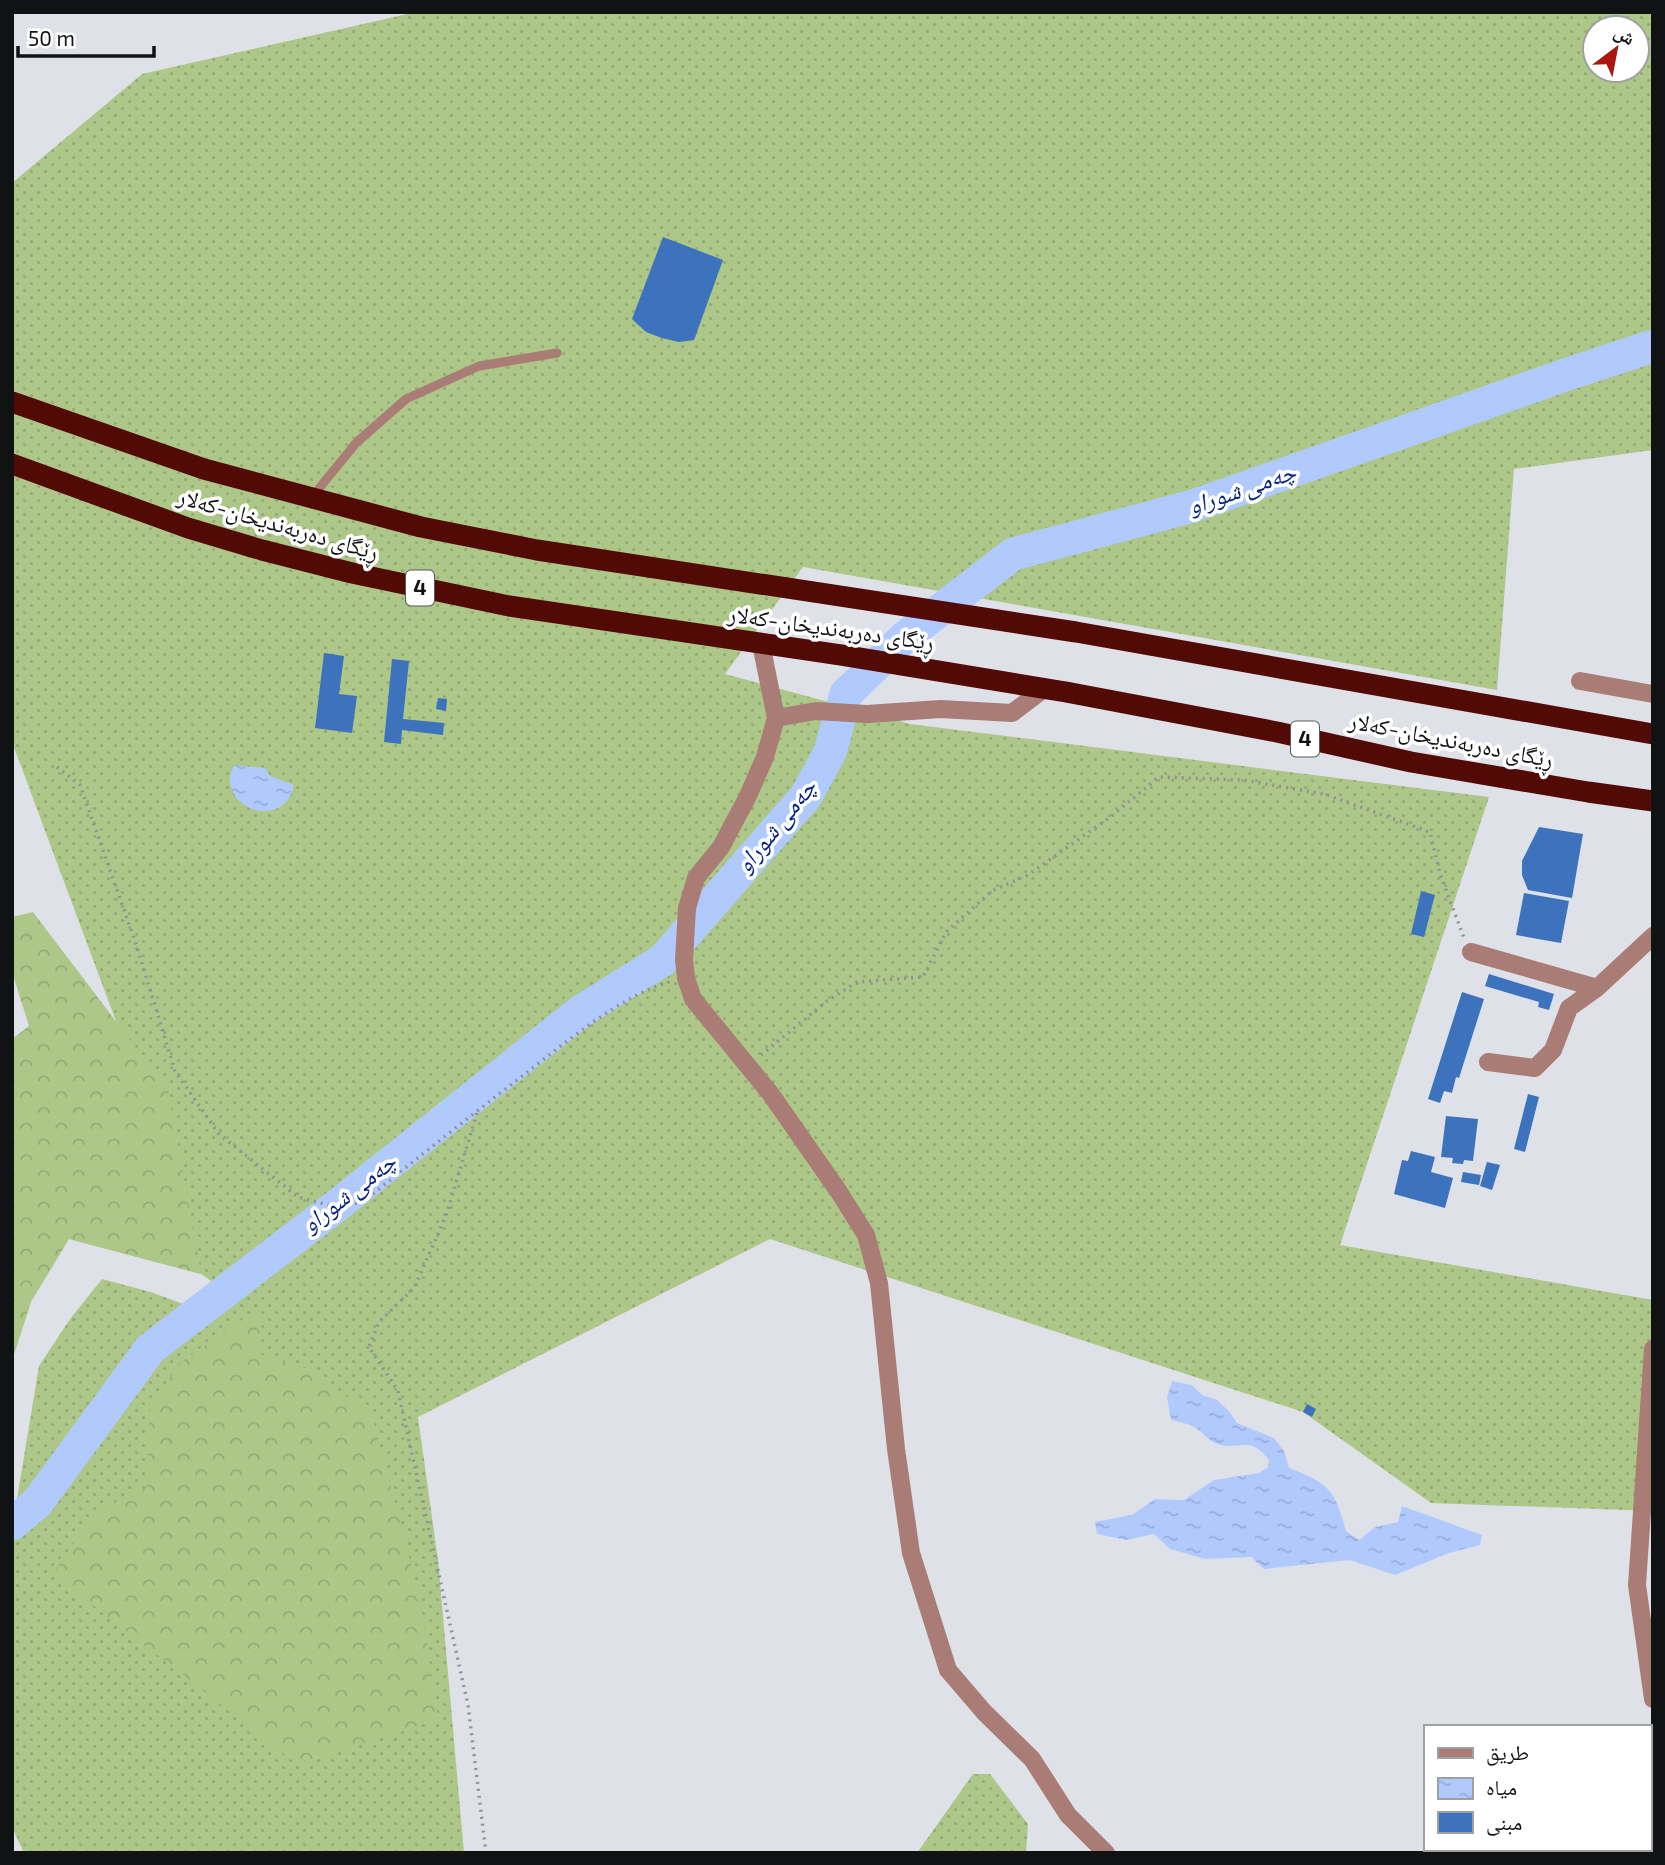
<svg xmlns="http://www.w3.org/2000/svg" width="1665" height="1865" font-family="'Exo 2','Noto Naskh Arabic',sans-serif">
<style>
.grass{fill:url(#grass-dots);fill-rule:evenodd}
.forest{fill:url(#forest-crowns)}
.water{fill:url(#water-ripples)}
.lines{fill:none;stroke-linecap:round;stroke-linejoin:round}
.river{stroke:#b1cafe;stroke-width:33}
.building{fill:#3d72bc}
.path{stroke:#8f9297;stroke-width:3.5;stroke-dasharray:2 5;stroke-linecap:butt}
.lane{stroke:#a97c75;stroke-width:9}
.street{stroke:#a97c75;stroke-width:18}
.highway{stroke:#510a06;stroke-width:21}
.labels{text-anchor:middle;stroke-width:7;stroke-linejoin:round;paint-order:stroke}
.shield{fill:#fff;stroke:#58595a;stroke-width:2}
.shield-label{font-size:21px;font-weight:bold;fill:#101214}
.street-label{font-size:23px;fill:#101214;stroke:#fff}
.water-label{font-size:24px;font-style:italic;fill:#062481;stroke:#fff}
</style>
<defs>
<pattern id="grass-dots" width="8" height="8" patternUnits="userSpaceOnUse" patternTransform="scale(1.75)"><rect width="8" height="8" fill="#adc789"/><path d="M2 2h.1M6 6h.1" fill="none" stroke="#94aa75" stroke-width="1.8" stroke-linecap="round"/></pattern>
<pattern id="forest-crowns" width="20" height="18" patternUnits="userSpaceOnUse" patternTransform="scale(1.75)"><rect width="20" height="18" fill="#adc789"/><path d="M2 6a3 3 0 1 1 6 0M12 15a3 3 0 1 1 6 0" fill="none" stroke="#94aa75"/></pattern>
<pattern id="water-ripples" width="26" height="14" patternUnits="userSpaceOnUse" patternTransform="scale(1.75)"><rect width="26" height="14" fill="#b1cafe"/><path d="M2 4q2-2 4 0t4 0M15 11q2-2 4 0t4 0" fill="none" stroke="#97acd9"/></pattern>
</defs>
<rect width="100%" height="100%" fill="#dee2e8"/>
<path class="grass" d="M416 12H1653V450L1514 469 1497 690 803 567 725 674 910 724 1489 797 1340 1245 1653 1300V1511L1431 1503 1303 1412 770 1239 418 1417 438 1560 464 1853H24L12 1827V1529L39 1366 70 1319 102 1279 151 1292 218 1317 229 1308 220 1287 201 1274 69 1239 133 1067 12 742V183L142 74ZM1595 28H1637V70H1595Z
M973 1774H990L1028 1824 1026 1853H917Z"/>
<path class="forest" d="M33 912 168 1090 201 1274 69 1239 31 1302 12 1361V1039L29 1026 12 972V917Z
M262 1306 260 1354 311 1370 372 1415 421 1603 438 1719 297 1764 53 1574 93 1514 147 1486 150 1410 178 1364Z"/>
<path class="water" d="M234 765 265 768 270 776 294 785C285 827 232 813 230 781 229 776 232 770 234 765Z
M1172 1381 1192 1385 1202 1395 1217 1400 1229 1411 1237 1423 1274 1438 1284 1451 1289 1468C1329 1483 1335 1490 1346 1531L1359 1540 1375 1527 1398 1522 1402 1506 1482 1535 1480 1545 1449 1553 1395 1575 1350 1560 1264 1569 1251 1557 1205 1559 1170 1549 1154 1534 1126 1540 1097 1534 1095 1522 1132 1515 1155 1499 1184 1500 1214 1480 1259 1473 1268 1467 1269 1460C1248 1433 1240 1453 1215 1443 1208 1440 1204 1433 1197 1429 1191 1424 1180 1422 1171 1420L1167 1397Z"/>
<g class="lines">
<path class="river" d="M12 1524 37 1503 150 1349 335 1207 580 1012 663 960 806 796 830 752 846 694 905 637 1013 554 1193 506 1562 376 1653 346"/>
</g>
<path class="building" d="M663 237 723 260 694 340 679 342 662 338 646 332 632 319Z
M324 653 344 656 339 694 357 696 352 733 315 728Z
M392 659 409 661 403 719 444 723 443 735 402 730 401 744 384 742Z
M438 698 447 699 446 711 436 709Z
M1539 827 1583 834 1572 898 1528 890 1522 875V861Z
M1421 891 1435 895 1424 937 1411 934Z
M1524 893 1569 901 1561 943 1516 935Z
M1489 974 1554 994 1549 1010 1538 1007 1539 1002 1485 986Z
M1462 992 1484 999 1459 1078 1456 1077 1452 1093 1444 1091 1440 1103 1428 1099Z
M1528 1094 1539 1097 1525 1152 1514 1149Z
M1446 1116 1478 1119 1473 1161 1464 1160 1463 1164 1452 1163 1453 1158 1441 1157Z
M1411 1151 1435 1157 1431 1172 1453 1178 1445 1208 1394 1194 1402 1160 1408 1161Z
M1487 1162 1500 1165 1492 1190 1480 1186Z
M1463 1172 1481 1175 1479 1185 1461 1182Z
M1307 1404 1316 1409 1312 1417 1303 1412Z"/>
<g class="lines">
<path class="path" d="M57 767 80 785 137 947 175 1071 219 1134 298 1197 335 1207 363 1202C417 1158 472 1115 526 1073 565 1043 623 994 670 982
M761 1055 827 1001 857 982 923 977 946 932 992 891 1028 875 1109 818 1159 777 1243 780 1324 794 1430 832 1440 874 1464 938
M477 1113 446 1216 414 1288 379 1322 369 1347 398 1391 468 1705 486 1853"/>
<path class="lane" d="M312 497 356 443 406 399 479 366 557 353"/>
<path class="street" d="M761 644 776 718 765 757 747 798 721 847 696 878 687 908 684 960 686 978 693 999 770 1093 839 1192 866 1235 879 1283 896 1449 911 1553 948 1670 984 1712 1032 1759 1068 1815 1106 1853
M1580 681 1653 694
M776 718 816 711 867 714 941 709 1012 713 1045 688
M1471 952 1597 988 1653 936
M1488 1062 1535 1068 1553 1050 1569 1008 1597 988
M1653 1349 1637 1585 1653 1699"/>
<path class="highway" d="M12 402 204 469 421 527 537 550 1076 632 1653 734
M12 464 188 528 262 550 352 573 509 606 841 655 1066 692 1277 732 1411 762 1588 792 1653 801"/>
</g>
<g class="labels">
<g class="shield">
<rect x="406" y="570.5" width="28" height="35" rx="5"/>
<rect x="1291" y="721.5" width="28" height="35" rx="5"/>
</g>
<g class="shield-label">
<text x="420" y="595">4</text>
<text x="1305" y="746">4</text>
</g>
<g class="street-label">
<text transform="translate(278 524) rotate(16)" y="8">ڕێگای دەربەندیخان-کەلار</text>
<text transform="translate(831 628) rotate(8)" y="8">ڕێگای دەربەندیخان-کەلار</text>
<text transform="translate(1451 740) rotate(11)" y="8">ڕێگای دەربەندیخان-کەلار</text>
</g>
<g class="water-label">
<text transform="translate(1242 489) rotate(-19)" y="8">چەمی شوراو</text>
<text transform="translate(776 826) rotate(-51)" y="8">چەمی شوراو</text>
<text transform="translate(349 1193) rotate(-38)" y="8">چەمی شوراو</text>
</g>
</g>
<rect width="1665" height="1865" fill="none" stroke="#101214" stroke-width="28"/>
<rect x="1424" y="1725" width="228" height="126" fill="#ffffff" stroke="#9fa0a1" stroke-width="2"/>
<rect x="1438" y="1748" width="35" height="10" fill="#a97c75" stroke="#9fa0a1" stroke-width="2"/>
<text x="1486" y="1760" font-size="21" fill="#101214">طريق</text>
<rect x="1438" y="1778" width="35" height="21" fill="url(#water-ripples)" stroke="#9fa0a1" stroke-width="2"/>
<text x="1486" y="1795" font-size="21" fill="#101214">مياه</text>
<rect x="1438" y="1812" width="35" height="21" fill="#3d72bc" stroke="#9fa0a1" stroke-width="2"/>
<text x="1486" y="1830" font-size="21" fill="#101214">مبنى</text>
<g transform="translate(1616 49) rotate(32)"><circle r="33" fill="#ffffff" stroke="#9fa0a1" stroke-width="2"/>
<path d="M0-5L12 26L0 18L-12 26Z" fill="#a91710"/>
<text y="-10" font-size="19" font-weight="bold" text-anchor="middle" fill="#101214">ش</text>
</g>
<path d="M18 46v10h136v-10" fill="none" stroke="#101214" stroke-width="3.5"/>
<text x="28" y="46" font-size="21" fill="#101214" stroke="#ffffff" stroke-width="5" paint-order="stroke">50 m</text>
</svg>
